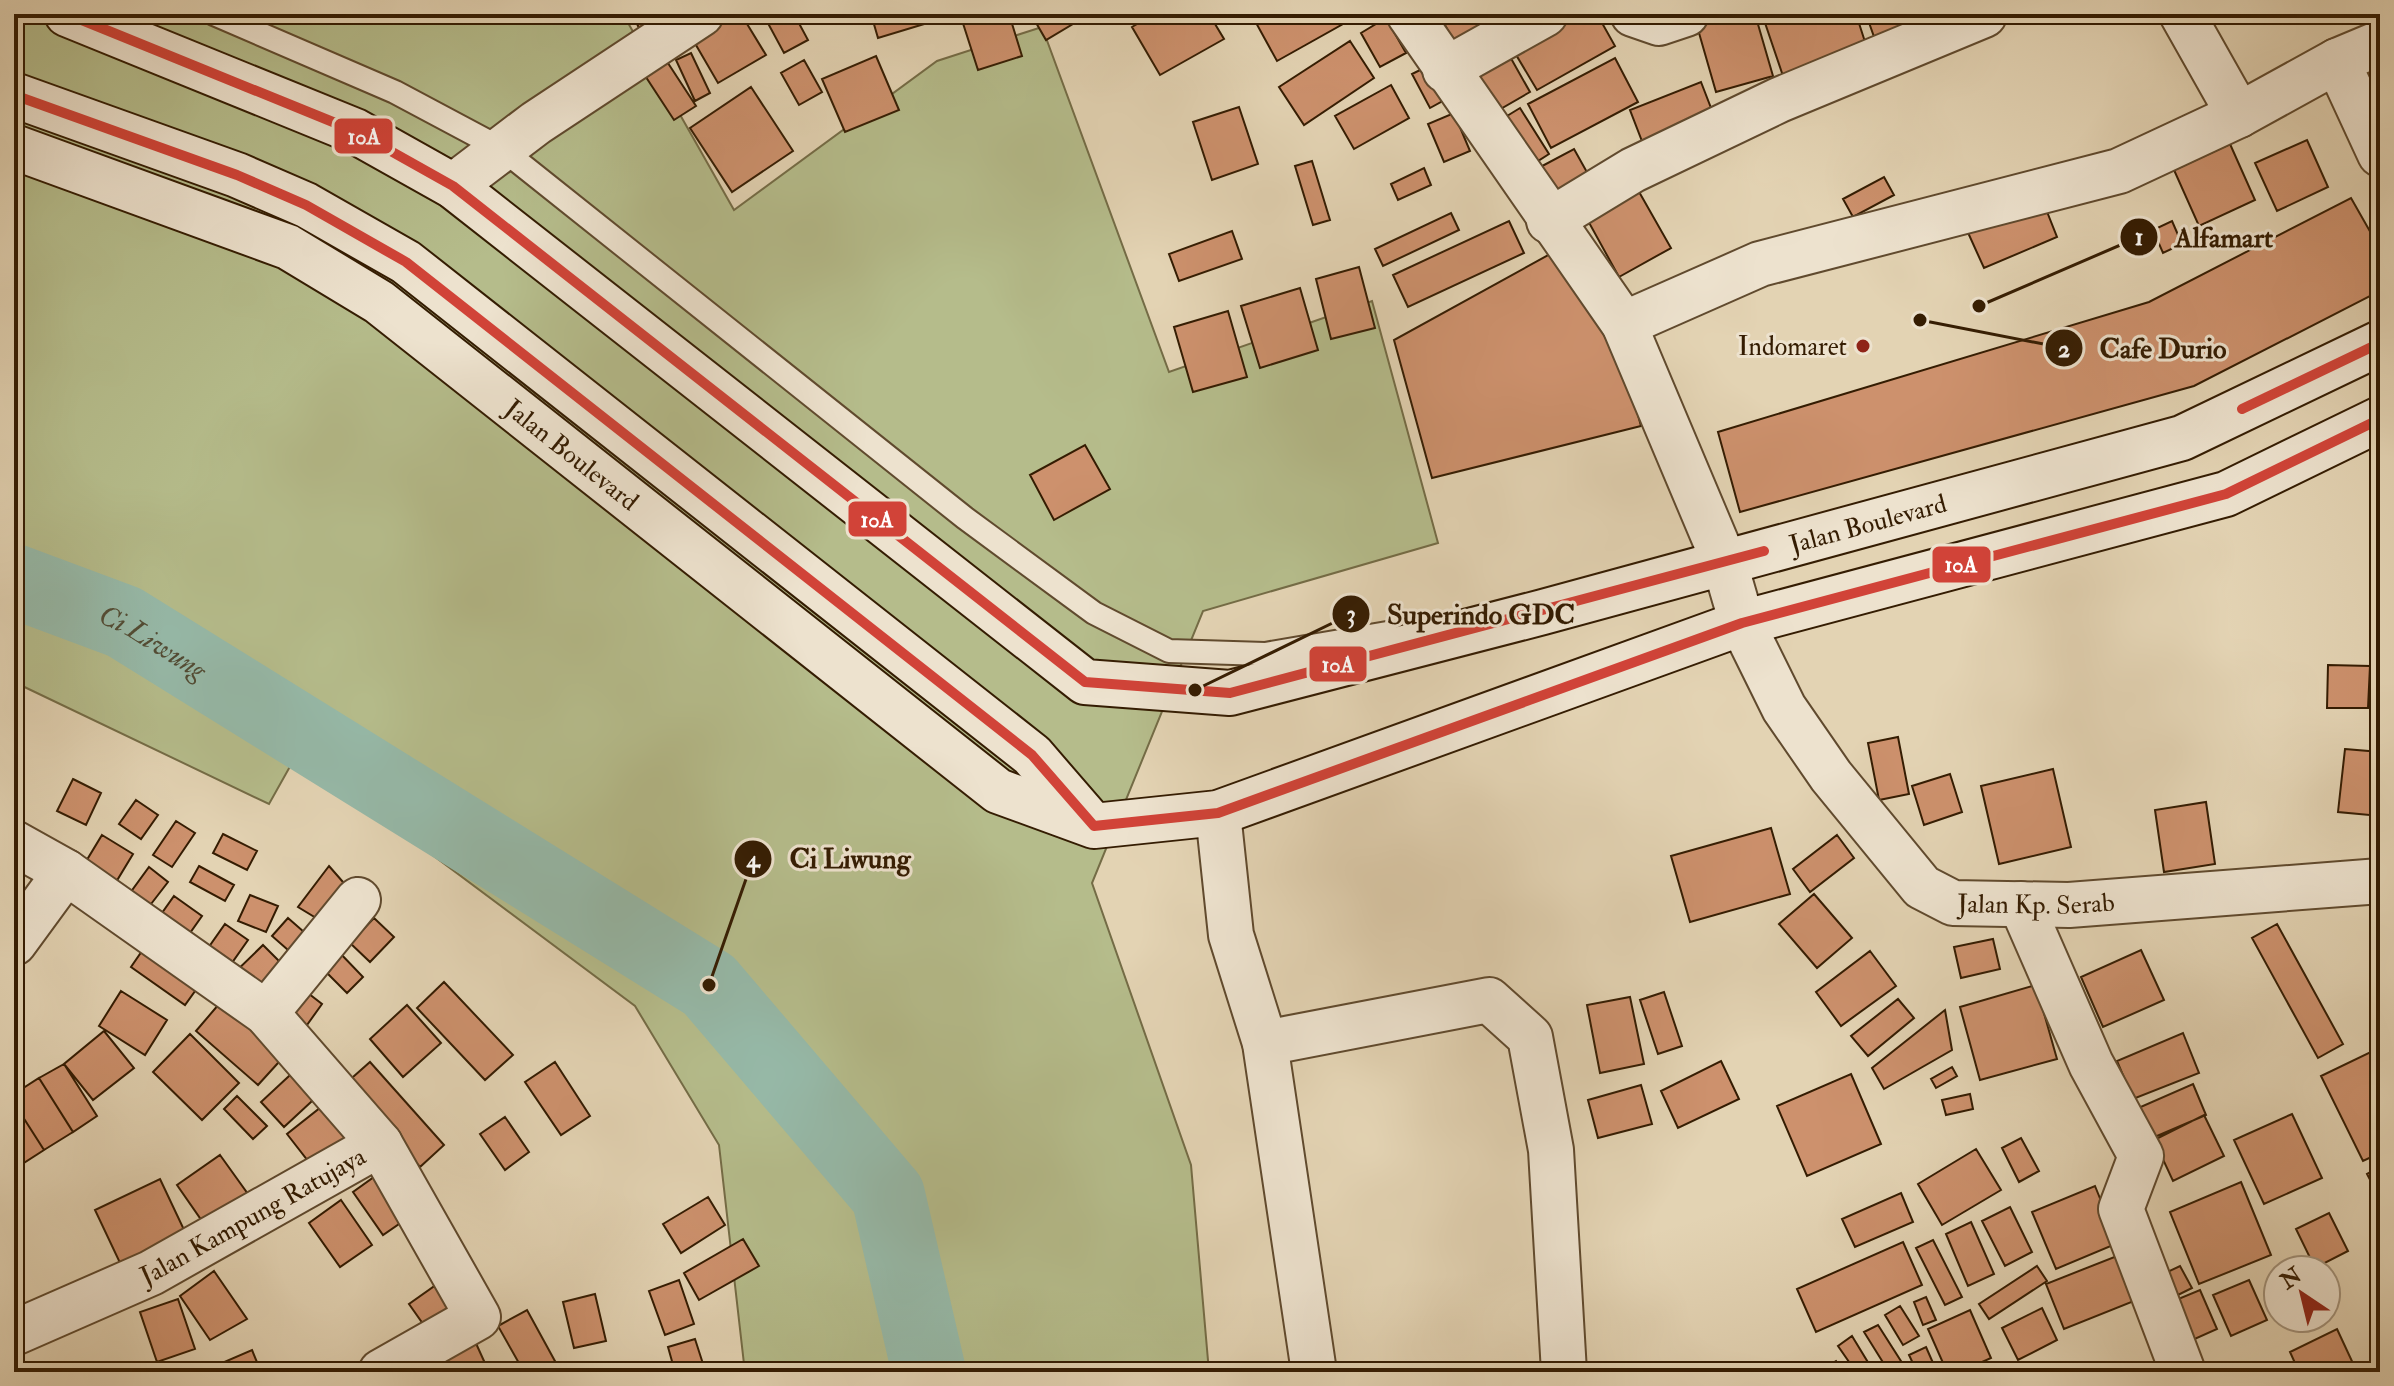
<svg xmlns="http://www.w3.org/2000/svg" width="2394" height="1386" font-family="'IM FELL Double Pica',serif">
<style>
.green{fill:#b5bc8b;stroke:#746c46;stroke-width:2}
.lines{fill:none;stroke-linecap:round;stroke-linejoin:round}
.river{stroke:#96b9a8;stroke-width:74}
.building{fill:#cd916d;stroke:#341c02;stroke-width:2}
.service-casing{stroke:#604a2e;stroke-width:26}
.minor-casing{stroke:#604a2e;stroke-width:48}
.secondary-casing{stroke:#341c02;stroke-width:48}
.service{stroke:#ede2ce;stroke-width:22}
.minor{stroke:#ede2ce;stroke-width:44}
.secondary{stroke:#ede2ce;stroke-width:44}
.bus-1-casing{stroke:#ede2ce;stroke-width:16}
.bus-1{stroke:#d14338;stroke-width:10}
.poi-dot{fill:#8f2418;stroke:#ede2ce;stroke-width:3}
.labels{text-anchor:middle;stroke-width:6;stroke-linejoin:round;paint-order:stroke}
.poi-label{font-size:26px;fill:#341c02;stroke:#ede2ce;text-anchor:end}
.street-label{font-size:26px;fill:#341c02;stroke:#ede2ce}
.water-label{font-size:28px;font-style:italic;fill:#514b34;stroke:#ede2ce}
.leader{fill:none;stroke:#341c02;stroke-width:3}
.callout-dot{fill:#341c02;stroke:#ede2ce;stroke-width:3}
.mark-label{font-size:24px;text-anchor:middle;font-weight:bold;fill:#fff}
.callout-label{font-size:28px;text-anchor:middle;font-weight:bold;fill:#341c02;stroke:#ede2ce;stroke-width:6;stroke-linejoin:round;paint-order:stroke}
.line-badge{stroke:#ede2ce;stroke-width:3}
.badge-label{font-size:22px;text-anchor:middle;font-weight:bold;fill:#fff}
</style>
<rect width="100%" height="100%" fill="#e3d3b3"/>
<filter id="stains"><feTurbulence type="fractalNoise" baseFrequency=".0025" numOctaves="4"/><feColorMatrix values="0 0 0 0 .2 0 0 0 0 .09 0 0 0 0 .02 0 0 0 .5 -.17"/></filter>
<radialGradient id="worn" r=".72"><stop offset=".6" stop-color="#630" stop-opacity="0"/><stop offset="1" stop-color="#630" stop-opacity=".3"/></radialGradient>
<path class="green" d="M14 14H623L734 210 937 61 1042 27 1169 372 1372 301 1438 543 1203 611 1092 883 1191 1165 1209 1372H739L744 1364 719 1145 635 1006 297 754 269 804 14 682Z"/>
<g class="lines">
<path class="river" id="s1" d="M14 581 124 622 709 985 888 1195 929 1372"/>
</g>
<path class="building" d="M632 14H665L639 28Z
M720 14H741L766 55 718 83 689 33Z
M763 14H794L808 40 784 53Z
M871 14H943L944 18 878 38Z
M960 14H1009L1022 56 978 70Z
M1031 14H1088V15L1046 40Z
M1154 14H1209L1224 39 1160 75 1132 27Z
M1268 14H1358L1359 15 1277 61 1255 21Z
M1439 14H1483L1489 25 1455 44Z
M1571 14H1597L1615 46 1537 90 1512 48Z
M1738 14H1755L1773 76 1716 92 1697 26Z
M1762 14H1856L1867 48 1783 76Z
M1866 14H1918L1926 34 1879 51Z
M1386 18 1406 53 1380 67 1361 33Z
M1350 41 1374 78 1304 125 1279 87Z
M1504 46 1530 92 1485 118 1458 72Z
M691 53 710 93 695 101 676 60Z
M876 56 899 110 845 132 822 79Z
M664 57 696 106 674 120 642 71Z
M1615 58 1638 102 1551 148 1528 104Z
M804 60 822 92 799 105 781 73Z
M1430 65 1448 98 1430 108 1412 74Z
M1701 82 1716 121 1645 149 1630 110Z
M1391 85 1409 118 1354 149 1335 116Z
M751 87 793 151 732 192 690 128Z
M1239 107 1258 164 1212 180 1193 122Z
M1520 108 1549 154 1524 170 1494 124Z
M1454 113 1470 151 1444 162 1428 124Z
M2307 140 2328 187 2277 211 2255 163Z
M2230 144 2255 200 2199 226 2174 170Z
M1574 149 1588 174 1543 199 1529 173Z
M1312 161 1330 220 1313 225 1295 166Z
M1424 168 1431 185 1398 200 1391 184Z
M1884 177 1894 195 1853 217 1843 199Z
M1638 190 1671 248 1619 277 1587 219Z
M2040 194 2057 237 1984 268 1965 226Z
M2351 198 2380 249V291L2194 386 1740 512 1718 432 2149 302Z
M1451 213 1459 230 1383 266 1375 249Z
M1509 221 1524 253 1408 307 1393 275Z
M2172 221 2182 244 2163 253 2153 230Z
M1232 231 1242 259 1179 281 1169 254Z
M1561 248 1618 341 1641 426 1432 478 1394 340Z
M1359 267 1375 328 1331 339 1316 279Z
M1300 288 1318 350 1260 368 1241 306Z
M1228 311 1247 377 1193 392 1174 327Z
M1085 445 1110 489 1054 520 1030 475Z
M2328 665 2370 666 2368 708H2327Z
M2378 666H2380V711H2376Z
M1898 737 1909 794 1879 800 1868 743Z
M2345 749 2380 752V816L2338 812Z
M2053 769 2071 847 1999 864 1981 786Z
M1950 774 1962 812 1924 825 1912 786Z
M73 779 101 793 86 825 57 811Z
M136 800 158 815 141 839 119 824Z
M2206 802 2215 864 2164 872 2155 810Z
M176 821 195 833 172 867 153 855Z
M1771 828 1790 894 1690 922 1671 856Z
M223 834 257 851 247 870 213 853Z
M102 835 133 854 110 892 79 873Z
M1837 835 1854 858 1810 892 1793 869Z
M199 866 234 885 225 901 190 882Z
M329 866 357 898 331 927 298 907Z
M149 867 168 882 141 917 122 904Z
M1814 894 1852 938 1817 968 1779 924Z
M250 895 278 906 266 932 238 921Z
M174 896 202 916 185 940 157 920Z
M288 918 320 946 304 964 272 936Z
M374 918 394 937 370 962 350 943Z
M225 924 248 940 229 967 206 951Z
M2277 924 2343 1044 2318 1058 2252 938Z
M153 935 208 973 185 1005 131 967Z
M1993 939 2000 969 1961 978 1954 947Z
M263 945 292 974 258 1005 229 978Z
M2141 950 2164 1000 2103 1027 2081 977Z
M338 951 363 977 347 993 322 968Z
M1870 951 1896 986 1841 1026 1816 992Z
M444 982 513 1055 485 1080 417 1008Z
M2036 985 2057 1059 1980 1080 1960 1007Z
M304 990 322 1004 302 1032 284 1020Z
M121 991 167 1020 145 1055 99 1026Z
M1664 992 1682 1046 1658 1054 1640 1000Z
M225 997 288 1052 258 1085 196 1031Z
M1630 997 1644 1064 1600 1073 1587 1005Z
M1898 999 1914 1018 1868 1056 1851 1036Z
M407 1005 441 1043 403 1077 370 1039Z
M1945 1010 1952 1050 1884 1089 1872 1068Z
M104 1031 134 1068 93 1100 64 1064Z
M2183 1033 2199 1073 2133 1099 2117 1061Z
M190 1034 239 1083 202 1120 153 1072Z
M2379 1048 2380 1153 2363 1161 2321 1076Z
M1721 1061 1739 1099 1678 1128 1661 1091Z
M370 1062 444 1145 420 1167 345 1084Z
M555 1062 590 1116 561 1135 525 1082Z
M64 1064 97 1116 73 1132 39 1078Z
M302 1064 325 1089 284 1127 261 1102Z
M1952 1067 1957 1076 1936 1088 1931 1079Z
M1851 1074 1881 1144 1807 1176 1777 1106Z
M39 1078 73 1132 44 1150 14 1103V1094Z
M2193 1084 2206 1115 2150 1139 2136 1109Z
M1641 1085 1652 1124 1598 1138 1588 1100Z
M1970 1094 1973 1109 1946 1115 1942 1100Z
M237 1096 267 1126 253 1139 224 1109Z
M330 1100 362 1140 319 1175 287 1134Z
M14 1103 44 1150 19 1166 14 1158Z
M2292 1114 2322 1178 2264 1204 2234 1140Z
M2204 1115 2224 1156 2173 1181 2154 1140Z
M505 1117 529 1152 505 1170 480 1134Z
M2021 1138 2039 1171 2019 1182 2002 1148Z
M1976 1149 2001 1190 1942 1225 1918 1184Z
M220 1155 253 1201 209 1231 177 1185Z
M2380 1167V1199L2367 1174Z
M381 1172 412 1215 383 1235 353 1192Z
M160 1179 186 1234 121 1265 95 1210Z
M2241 1182 2271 1255 2199 1284 2170 1212Z
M2095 1186 2118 1243 2056 1269 2032 1212Z
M1901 1193 1913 1222 1855 1247 1842 1219Z
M708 1197 725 1225 681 1253 663 1224Z
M341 1200 372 1245 340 1267 309 1223Z
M2010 1207 2032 1252 2005 1266 1982 1221Z
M2329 1213 2348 1251 2315 1268 2296 1229Z
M1971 1222 1994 1274 1968 1286 1946 1234Z
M743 1239 759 1266 699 1300 684 1273Z
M1933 1240 1962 1297 1945 1305 1916 1248Z
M1903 1242 1922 1285 1816 1332 1797 1289Z
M2122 1254 2139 1299 2064 1329 2046 1284Z
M2037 1266 2047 1281 1989 1319 1979 1304Z
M2180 1266 2192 1288 2168 1300 2157 1277Z
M214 1271 247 1319 210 1340 180 1296Z
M443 1280 467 1314 433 1338 409 1304Z
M679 1280 694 1324 665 1335 649 1291Z
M2249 1280 2267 1320 2231 1336 2213 1295Z
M2200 1290 2217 1329 2188 1342 2171 1302Z
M595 1294 606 1341 574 1348 563 1302Z
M1926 1297 1936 1320 1923 1325 1914 1302Z
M178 1299 195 1349 157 1362 140 1312Z
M1900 1306 1919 1336 1903 1345 1885 1315Z
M2042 1308 2057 1340 2018 1360 2002 1328Z
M527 1310 556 1363 541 1372H524L498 1326Z
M1970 1310 1991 1358 1960 1372H1947L1928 1329Z
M2303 1318H2326L2307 1327Z
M1878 1325 1906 1369 1901 1372H1889L1864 1332Z
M2337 1329 2357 1372H2299L2290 1352Z
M1852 1336 1869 1364 1856 1372 1838 1346Z
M474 1339 489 1372H419Z
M695 1339 705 1370 675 1372 668 1347Z
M1926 1347 1937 1372H1917L1909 1355Z
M252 1350 261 1372H218L215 1366Z
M1836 1361 1843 1372H1820L1819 1371Z"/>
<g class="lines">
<defs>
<path id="service" d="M214 14 395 92 502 149 965 518 1094 613 1169 651 1265 654 1387 633"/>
<g id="minor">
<path id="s2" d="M1409 14 1624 324 1724 561 1742 623 1784 708 1831 776 1922 887 1953 903 2069 905 2380 881"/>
<path d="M1633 14 1659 23 1686 14"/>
<path d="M2182 14 2239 115"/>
<path d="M2337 61 2380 154"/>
<path d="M1445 70 1545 14"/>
<path d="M453 186 536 123 701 14"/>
<path d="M1549 221 1633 170 1779 100 1984 15"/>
<path d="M1624 324 1760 264 2119 171 2239 115 2337 61 2380 43"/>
<path d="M1218 813 1231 935 1265 1043 1314 1372"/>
<path d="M14 843 66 872 266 1013 380 1144"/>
<path d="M2021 904 2091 1064 2141 1156 2121 1209 2183 1372"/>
<path d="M14 943 66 872"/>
<path d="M266 1013 358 900"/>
<path d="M1265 1043 1489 1000 1530 1037 1551 1150 1564 1372"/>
<path id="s3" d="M14 1333 151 1273 380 1144 478 1317 381 1372"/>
</g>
<g id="secondary">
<path id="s4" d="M67 14 355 131 453 186 1085 682 1230 693 1543 612 2182 438 2380 343"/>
<path d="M14 95 237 175 306 205 406 262 1032 755 1089 821"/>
<path id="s5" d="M14 147 288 247 379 302 998 791 1094 826 1218 813 1742 623 2226 494 2380 419"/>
</g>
</defs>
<use href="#service" class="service-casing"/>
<use href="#minor" class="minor-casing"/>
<use href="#secondary" class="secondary-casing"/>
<use href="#service" class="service"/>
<use href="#minor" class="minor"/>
<use href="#secondary" class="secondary"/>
<defs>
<path id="bus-1" d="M67 14 355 131 453 186 1085 682 1230 693 1764 551
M14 95 237 175 306 205 406 262 1032 755 1094 826 1218 813 1742 623 2226 494 2380 419
M2242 409 2380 343"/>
</defs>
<use href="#bus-1" class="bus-1-casing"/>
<use href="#bus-1" class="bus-1"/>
</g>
<circle class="poi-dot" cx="1863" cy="346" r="8"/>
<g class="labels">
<g class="poi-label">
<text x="1847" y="355">Indomaret</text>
</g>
<g class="street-label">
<text dy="9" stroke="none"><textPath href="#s5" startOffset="644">Jalan Boulevard</textPath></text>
<text dy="9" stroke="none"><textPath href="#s4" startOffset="2032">Jalan Boulevard</textPath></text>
<text dy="9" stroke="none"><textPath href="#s2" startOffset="1138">Jalan Kp. Serab</textPath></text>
<text dy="9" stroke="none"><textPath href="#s3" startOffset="266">Jalan Kampung Ratujaya</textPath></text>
</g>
<g class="water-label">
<text dy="10" stroke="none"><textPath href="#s1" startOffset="152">Ci Liwung</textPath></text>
</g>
</g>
<path class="leader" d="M1979 306L2139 237M1920 320L2064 348M1195 690L1351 614M709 985L753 859"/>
<g class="callout-dot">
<circle cx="1979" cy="306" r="8"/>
<circle cx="1920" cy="320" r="8"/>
<circle cx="1195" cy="690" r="8"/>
<circle cx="709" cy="985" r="8"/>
<circle cx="2139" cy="237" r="20"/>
<circle cx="2064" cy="348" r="20"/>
<circle cx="1351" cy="614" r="20"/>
<circle cx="753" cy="859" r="20"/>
</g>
<g class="mark-label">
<text x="2139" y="245">1</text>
<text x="2064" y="357">2</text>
<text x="1351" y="622">3</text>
<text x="753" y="867">4</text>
</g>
<g class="callout-label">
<text x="2224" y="247">Alfamart</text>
<text x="2163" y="358">Cafe Durio</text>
<text x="1481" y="624">Superindo GDC</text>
<text x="850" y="868">Ci Liwung</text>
</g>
<g class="line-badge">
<rect x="333" y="117" width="61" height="38" rx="8" fill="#d14338"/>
<rect x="847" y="500" width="61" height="38" rx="8" fill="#d14338"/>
<rect x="1931" y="545" width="61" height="39" rx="8" fill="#d14338"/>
<rect x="1308" y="645" width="60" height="38" rx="8" fill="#d14338"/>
</g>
<g class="badge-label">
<text x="364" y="144">10A</text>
<text x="877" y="527">10A</text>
<text x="1961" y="572">10A</text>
<text x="1338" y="672">10A</text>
</g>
<rect width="2394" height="1386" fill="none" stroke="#e3d3b3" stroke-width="48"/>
<rect x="16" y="16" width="2362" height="1354" fill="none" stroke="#341c02" stroke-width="4"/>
<rect x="24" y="24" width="2346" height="1338" fill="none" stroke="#341c02" stroke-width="2"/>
<g transform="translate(2302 1294) rotate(325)"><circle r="38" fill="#ede2ce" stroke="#a3937c" stroke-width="2"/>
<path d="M0-6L14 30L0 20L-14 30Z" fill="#8f2418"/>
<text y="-12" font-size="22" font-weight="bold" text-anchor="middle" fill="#341c02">N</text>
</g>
<rect width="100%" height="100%" filter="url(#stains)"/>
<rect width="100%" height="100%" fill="url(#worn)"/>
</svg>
